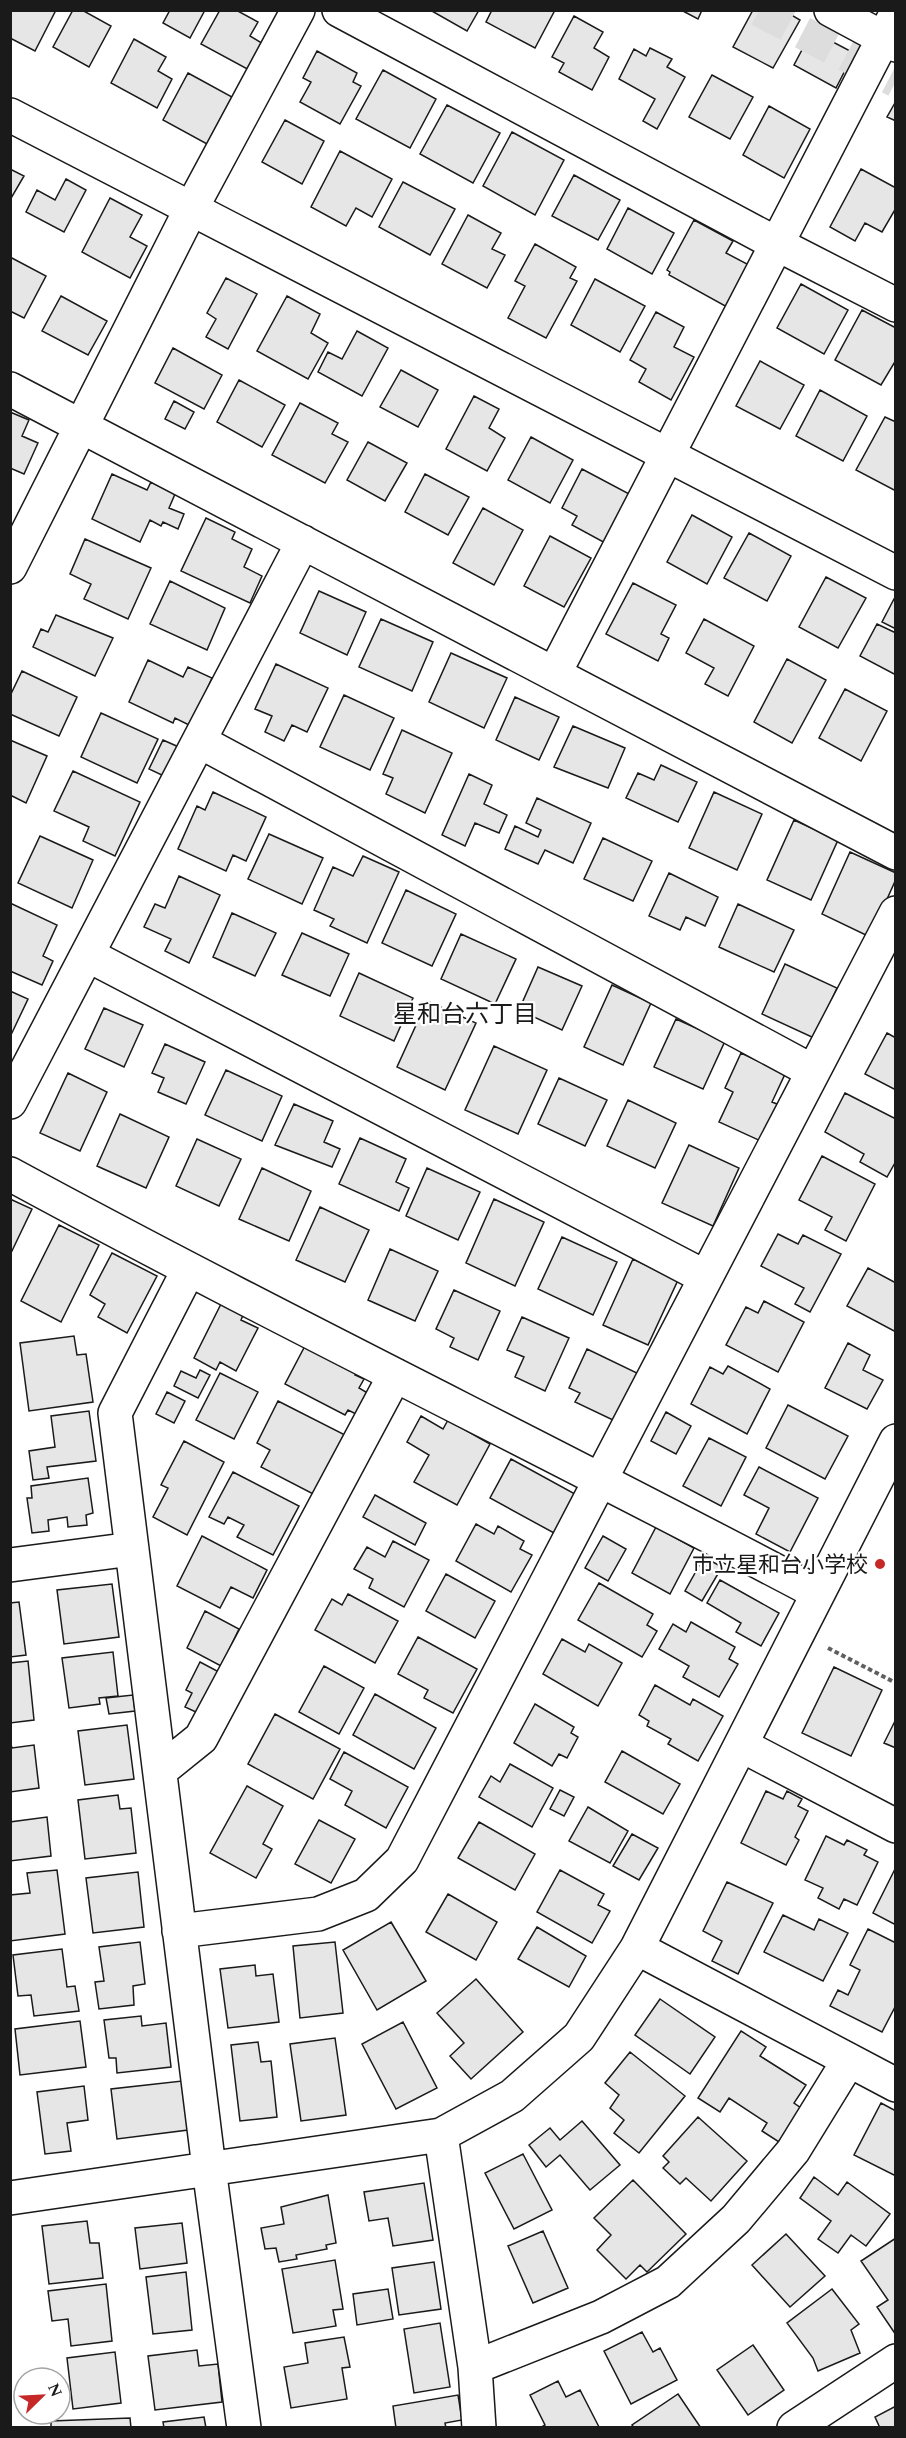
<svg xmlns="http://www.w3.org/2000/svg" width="906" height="2438" font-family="Spectral,'Noto Sans JP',serif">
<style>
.building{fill:#e6e6e6;stroke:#1a1a1a;stroke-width:1.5}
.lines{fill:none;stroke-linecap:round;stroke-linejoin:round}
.highway-tunnel{stroke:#ddd;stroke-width:33;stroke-dasharray:33 16;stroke-linecap:butt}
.minor-casing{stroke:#1a1a1a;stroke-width:36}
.path{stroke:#5f5f5f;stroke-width:4;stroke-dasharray:4.5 3;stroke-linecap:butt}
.minor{stroke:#fff;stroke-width:33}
.poi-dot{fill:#c62828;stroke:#fff;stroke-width:2}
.labels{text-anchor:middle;stroke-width:4.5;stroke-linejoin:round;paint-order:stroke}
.poi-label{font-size:22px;fill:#1a1a1a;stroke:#fff;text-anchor:end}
.neighbourhood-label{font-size:24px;fill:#1a1a1a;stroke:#fff}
</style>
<rect width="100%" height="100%" fill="#fff"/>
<path class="building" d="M10 10H56L35 51 10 38Z
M73 10H82L111 26 89 67 53 47Z
M170 10H205L190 38 163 23Z
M220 10H236L258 22 250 36 265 45 251 71 201 44Z
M430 10H479L467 31Z
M492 10H555L535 48 486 22Z
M681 10H702L698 19Z
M753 10H783L800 20 773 68 733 47Z
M574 16 603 32 594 48 609 57 592 90 559 72 564 63 552 57Z
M812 31 854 53 836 88 794 65Z
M134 39 166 57 158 71 172 79 157 108 111 83Z
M650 48 672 59 667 67 685 77 657 129 643 121 655 99 619 79 634 49 646 56Z
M317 51 357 73 353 82 361 86 340 124 300 102 311 82 303 78Z
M383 70 436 99 410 148 356 119Z
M188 73 232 97 207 144 163 120Z
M712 75 753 97 730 139 689 117Z
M896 101V121L887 117Z
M447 105 500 133 473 183 420 154Z
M769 106 810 129 784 178 743 155Z
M285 120 324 141 302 184 262 162Z
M512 132 564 160 535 215 483 186Z
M340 151 392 179 372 217 356 208 346 226 311 207Z
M10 169 24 176 10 200Z
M861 169 896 188V208L882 232 865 223 855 241 830 227Z
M574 175 620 200 598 240 552 216Z
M66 179 86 190 64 232 26 212 37 190 55 200Z
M403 182 455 209 430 255 379 227Z
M110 198 142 215 130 237 147 246 130 278 82 252Z
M628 208 674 233 652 274 607 249Z
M468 215 501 233 492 249 505 255 487 288 442 264Z
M694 220 733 241 726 253 749 265 727 307 669 275 670 272 667 270Z
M535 244 576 267 570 278 577 281 546 338 508 318 525 286 515 281Z
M10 257 46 276 24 318 10 311Z
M226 278 257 294 228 349 206 337 216 319 207 313Z
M595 279 645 306 620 352 571 325Z
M801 284 848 310 824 354 777 328Z
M61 296 107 321 88 355 42 331Z
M287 296 320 314 311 333 328 343 308 379 257 351Z
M862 310 896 328V360L881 385 835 360Z
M656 312 684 327 674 347 694 357 671 400 639 382 646 369 630 360Z
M357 331 388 348 362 396 318 372 328 352 342 359Z
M173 348 222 375 204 409 155 383Z
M760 361 804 385 780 429 736 406Z
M401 370 438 390 418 427 380 407Z
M239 380 285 405 262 447 217 422Z
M820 390 867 416 843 461 796 436Z
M474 396 499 409 489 428 505 438 487 471 446 449Z
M174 401 194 412 185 429 165 419Z
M300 403 338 423 332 434 348 442 325 483 272 455Z
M10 412 29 420 22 436 38 443 24 474 10 468Z
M885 417 896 422V491L856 470Z
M531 437 573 460 550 503 508 480Z
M368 442 407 463 385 501 347 480Z
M582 469 633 496 607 544 572 525 577 516 562 508Z
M112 474 147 490 151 482 175 494 169 508 184 514 178 529 163 522 161 526 150 520 140 542 92 519Z
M425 474 469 497 448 535 405 512Z
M483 508 523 530 494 585 453 563Z
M692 515 732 537 707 584 667 562Z
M206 518 235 532 232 539 252 549 244 567 262 576 250 603 181 571Z
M749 533 791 556 767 601 724 578Z
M550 536 591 558 564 607 524 586Z
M85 539 151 568 128 619 84 599 91 584 70 574Z
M826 577 866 598 838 648 799 627Z
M170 581 225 608 207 650 150 624Z
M633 583 676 605 661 634 669 638 658 661 606 634Z
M319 591 366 612 347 655 300 633Z
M894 599 896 600V629L882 622Z
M56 615 113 638 95 676 33 647 41 629 48 632Z
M381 619 433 642 412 691 359 667Z
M704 619 754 646 728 696 705 684 714 668 686 653Z
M877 624 896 633V675L860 656Z
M451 653 507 678 484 728 429 702Z
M787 659 826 680 792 743 754 722Z
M148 660 183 677 188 667 212 678 191 726 175 718 173 723 129 702Z
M276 664 328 688 307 732 292 725 284 741 265 732 272 716 255 709Z
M22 671 77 697 59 736 10 714V696Z
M845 689 887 711 861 761 819 738Z
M344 695 394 718 370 770 320 747Z
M515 697 559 717 539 760 496 740Z
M101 713 158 739 137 783 81 757Z
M573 726 625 748 608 788 554 767Z
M402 730 452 753 425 813 386 794 393 778 383 774Z
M10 740 47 756 26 803 10 795Z
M163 740 181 748 168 778 149 769Z
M661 765 697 782 678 822 626 798 638 773 654 780Z
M73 771 140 802 115 856 83 841 89 827 54 811Z
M469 774 492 785 484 804 507 815 499 833 475 823 465 846 442 835Z
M213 792 266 817 246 861 233 855 226 871 178 849 197 806 205 810Z
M714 792 762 814 737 870 689 848Z
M537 798 591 823 573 863 545 850 538 864 505 849 515 826 538 837 541 830 526 823Z
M794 820 838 840 811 900 767 880Z
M269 834 323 858 302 904 248 879Z
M40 836 93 860 72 908 18 883Z
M603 838 652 861 633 901 584 879Z
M850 852 896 873V879L870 937 822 914Z
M363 856 399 872 367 943 330 926 334 919 314 910 333 867 353 876Z
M669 873 718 897 705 926 686 917 680 930 649 916Z
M179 876 220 895 189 963 165 951 171 939 144 927 155 904 165 908Z
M406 890 456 914 432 966 382 943Z
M10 903 57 925 43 956 53 961 42 985 10 971Z
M738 904 794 930 774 972 719 947Z
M232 913 276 933 255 976 213 957Z
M302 933 349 954 330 996 282 975Z
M461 934 516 959 495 1004 441 979Z
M785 964 837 988 814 1038 762 1014Z
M538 967 582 986 562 1030 519 1010Z
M359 973 413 998 394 1041 340 1016Z
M612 985 651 1003 623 1065 584 1047Z
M10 991 28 999 10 1037Z
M427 1001 476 1023 445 1090 397 1067Z
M104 1008 143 1025 124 1067 85 1049Z
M676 1019 725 1041 703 1089 654 1067Z
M887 1033 896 1038V1090L865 1074Z
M165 1044 205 1062 186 1104 158 1092 164 1078 152 1073Z
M494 1046 547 1070 518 1134 465 1110Z
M741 1053 785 1074 772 1102 782 1106 765 1143 719 1122 733 1092 725 1088Z
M226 1070 282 1096 262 1141 205 1115Z
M68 1073 107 1092 80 1151 40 1133Z
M559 1078 607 1100 585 1146 538 1124Z
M845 1093 896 1119V1161L887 1177 860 1162 864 1154 825 1132Z
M628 1100 676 1123 655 1168 607 1146Z
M294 1104 333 1121 324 1142 340 1149 332 1167 275 1145Z
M120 1114 169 1137 146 1188 97 1166Z
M360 1138 406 1159 396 1182 409 1188 399 1211 339 1184Z
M197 1139 241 1159 219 1206 176 1186Z
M689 1145 739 1168 713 1226 662 1203Z
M822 1156 875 1184 846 1241 825 1230 832 1217 799 1200Z
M262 1168 311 1191 289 1241 239 1219Z
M427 1168 480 1192 458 1240 406 1216Z
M10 1199 32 1209 10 1255Z
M494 1199 544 1222 515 1286 466 1263Z
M320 1207 369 1230 345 1282 296 1260Z
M59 1225 99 1245 61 1322 21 1301Z
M778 1234 798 1244 803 1235 841 1254 810 1312 795 1304 804 1288 761 1266Z
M562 1237 617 1262 593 1315 538 1289Z
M390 1249 438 1271 415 1321 368 1300Z
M112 1253 157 1276 127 1333 98 1317 105 1304 90 1295Z
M633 1259 678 1280 648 1345 603 1325Z
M868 1268 896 1283V1332L847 1306Z
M454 1290 500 1311 478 1360 450 1347 454 1338 436 1329Z
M764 1301 804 1322 778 1372 726 1345 746 1307 758 1313Z
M221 1304 243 1315 241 1320 258 1328 236 1371 220 1362 216 1370 194 1358Z
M522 1317 569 1338 545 1391 515 1377 524 1357 507 1350Z
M74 1336 77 1355 86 1354 93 1402 29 1411 20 1343Z
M848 1343 870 1355 863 1370 883 1380 867 1409 825 1388Z
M306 1344 358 1371 355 1375 364 1379 359 1388 371 1395 360 1416 348 1410 345 1415 285 1384Z
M587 1349 637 1373 615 1421 575 1402 580 1393 569 1388Z
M728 1366 770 1389 747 1434 691 1404 710 1367 723 1374Z
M200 1370 210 1375 198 1398 174 1386 181 1371 196 1378Z
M220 1373 258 1392 234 1439 196 1420Z
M167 1392 185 1401 174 1423 156 1414Z
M278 1401 349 1437 319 1497 261 1467 270 1450 257 1443Z
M788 1405 848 1436 825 1479 766 1448Z
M89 1411 96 1461 47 1467 49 1478 33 1480 29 1451 55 1447 51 1416Z
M666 1412 691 1426 676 1454 651 1441Z
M421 1416 443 1429 448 1420 490 1444 457 1505 414 1482 429 1455 407 1442Z
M709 1438 746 1457 721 1506 683 1486Z
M184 1441 224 1462 187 1535 153 1517 168 1488 161 1485Z
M511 1459 575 1494 554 1533 490 1498Z
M759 1467 818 1498 790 1552 756 1534 769 1508 744 1495Z
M233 1472 299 1506 273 1555 237 1537 244 1525 228 1517 224 1524 209 1517Z
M88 1478 93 1513 86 1515 87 1525 68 1527 67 1517 48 1520 49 1531 32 1533 27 1498H32L31 1486Z
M375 1495 426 1523 415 1545 363 1517Z
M476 1524 494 1534 498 1526 524 1541 520 1549 532 1555 511 1592 456 1561Z
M656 1527 694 1548 670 1594 632 1573Z
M202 1536 267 1570 253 1598 231 1587 220 1608 177 1586Z
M603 1536 626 1549 608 1581 585 1568Z
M393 1541 429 1560 404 1607 369 1588 373 1579 354 1569 367 1547 385 1557Z
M704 1557 722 1567 702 1601 685 1591Z
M446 1574 495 1601 475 1638 426 1611Z
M720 1580 779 1613 761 1646 736 1632 741 1623 707 1603Z
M599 1583 653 1614 647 1625 657 1631 642 1657 578 1620Z
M112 1584 119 1637 64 1644 57 1590Z
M348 1594 398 1621 375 1663 315 1630 332 1599 342 1605Z
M19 1602 26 1655 10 1657V1603Z
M205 1611 239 1629 221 1666 187 1648Z
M691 1622 735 1647 729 1659 738 1664 719 1697 683 1677 689 1666 659 1649 673 1624 686 1632Z
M418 1637 477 1669 453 1713 424 1698 428 1690 398 1674Z
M562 1639 585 1652 589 1644 622 1663 598 1706 543 1674Z
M113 1652 118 1696 99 1698 100 1704 69 1708 62 1658Z
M28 1661 34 1720 10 1723V1663Z
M200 1662 219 1672 198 1713 185 1707 192 1693 186 1690Z
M324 1666 364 1688 339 1734 299 1712Z
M834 1667 882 1690 851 1756 802 1733Z
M655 1685 690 1705 693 1699 723 1716 698 1761 668 1744 671 1739 647 1726 649 1721 639 1715Z
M375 1694 436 1728 414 1769 353 1735Z
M133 1695 135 1711 109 1714 106 1698Z
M535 1704 574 1727 571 1733 578 1737 567 1758 559 1754 552 1766 514 1743Z
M275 1714 340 1749 313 1799 248 1764Z
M896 1719V1748L884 1743Z
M127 1725 134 1779 85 1785 78 1731Z
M10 1741 12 1748 34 1745 39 1788 10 1792Z
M622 1751 680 1784 663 1814 605 1782Z
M344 1752 408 1787 386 1828 345 1805 352 1791 330 1779Z
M510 1764 553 1788 532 1827 479 1797 491 1776 500 1782Z
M247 1786 283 1806 263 1844 272 1849 256 1878 210 1853Z
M560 1790 574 1797 564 1816 550 1809Z
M766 1791 783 1799 787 1791 802 1799 798 1806 808 1811 795 1837 799 1840 786 1865 741 1843Z
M118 1795 120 1809 131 1808 136 1853 85 1859 78 1800Z
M588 1807 628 1831 610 1863 569 1841Z
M47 1817 51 1856 10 1861V1822Z
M319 1820 355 1839 331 1883 295 1864Z
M479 1822 535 1854 515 1890 458 1858Z
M632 1834 658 1848 639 1880 613 1866Z
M826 1836 844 1845 847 1840 867 1850 864 1855 878 1862 857 1905 844 1899 839 1909 818 1898 823 1888 805 1880Z
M896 1867V1925L873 1913Z
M57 1870 65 1934 10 1941V1895L30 1893 27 1873Z
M560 1870 604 1894 598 1905 610 1911 592 1943 537 1912Z
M138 1872 144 1927 93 1933 86 1878Z
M727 1882 773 1903 738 1974 712 1961 722 1941 703 1931Z
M448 1894 497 1922 476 1960 426 1932Z
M783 1915 814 1930 819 1919 848 1933 823 1981 764 1952Z
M391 1922 426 1981 377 2010 343 1950Z
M537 1927 586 1956 569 1987 518 1959Z
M868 1929 896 1943V2005L882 2032 830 2006 838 1990 848 1995 860 1970 850 1965Z
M140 1942 145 1984 133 1986 134 2005 99 2009 95 1982 104 1981 99 1947Z
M335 1942 343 2013 300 2018 293 1946Z
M62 1949 67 1987 75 1986 79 2011 34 2016 31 1995 18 1996 13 1955Z
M255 1965 256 1976 273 1974 279 2022 228 2028 220 1969Z
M476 1979 523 2032 471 2079 450 2056 464 2043 437 2013Z
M660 1999 715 2037 690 2074 635 2035Z
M141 2016 142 2026 166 2023 171 2067 117 2073 116 2058H109L104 2020Z
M80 2021 86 2067 20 2075 15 2029Z
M403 2022 437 2088 396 2109 362 2044Z
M741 2031 766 2047 760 2056 806 2085 794 2103 801 2108 779 2142 762 2131 767 2123 729 2098 720 2112 698 2098Z
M335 2038 346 2115 301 2121 290 2044Z
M258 2042 261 2062 271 2061 277 2117 240 2121 231 2045Z
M630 2052 685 2096 639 2153 614 2133 624 2120 610 2108 619 2095 605 2083Z
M182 2081 188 2130 117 2139 111 2089Z
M84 2086 88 2120 67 2123 71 2151 45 2154 37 2092Z
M881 2103 896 2111V2176L854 2155Z
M698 2117 747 2161 711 2201 686 2178 680 2184 663 2168 669 2162 663 2156Z
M582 2121 620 2165 590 2190 560 2155 546 2167 529 2145 550 2128 560 2140Z
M523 2154 552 2210 514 2229 485 2173Z
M814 2177 838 2195 847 2182 890 2214 866 2246 851 2235 838 2253 818 2239 831 2221 800 2198Z
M633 2180 686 2234 647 2272 640 2265 626 2279 597 2250 611 2235 594 2218Z
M424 2183 433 2240 393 2246 388 2218 369 2221 364 2192Z
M328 2195 336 2243 326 2245 327 2249 296 2255 297 2259 279 2262 276 2248 265 2249 261 2228 284 2224 281 2207Z
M87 2221 90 2243H99L103 2278 49 2284 42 2226Z
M182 2223 187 2263 140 2269 135 2228Z
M543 2231 568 2288 533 2303 508 2246Z
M786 2234 825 2276 790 2307 752 2265Z
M896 2238V2335L877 2307 888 2300 861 2261Z
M335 2260 343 2309 333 2310 336 2326 293 2333 282 2269Z
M434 2262 441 2309 399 2315 392 2268Z
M186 2272 192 2330 153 2334 146 2277Z
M106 2284 112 2341 71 2346 68 2319 52 2321 48 2291Z
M388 2289 393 2319 357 2325 353 2294Z
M832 2289 859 2324 851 2330 860 2353 818 2371 813 2358 787 2323Z
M440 2323 450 2387 414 2393 404 2329Z
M642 2332 653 2352 660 2348 677 2380 631 2404 604 2351Z
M344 2337 350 2367 342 2368 347 2399 291 2408 284 2367 308 2363 305 2343Z
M753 2345 784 2390 748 2415 717 2370Z
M197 2350 199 2366 218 2364 222 2402 155 2410 148 2356Z
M115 2352 121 2403 73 2409 67 2358Z
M558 2381 566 2397 580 2390 599 2427 540 2428 545 2425 530 2395Z
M678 2394 701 2428H634L632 2425Z
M458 2395 462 2420 445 2423 446 2428H396L393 2406Z
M896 2406V2428H880L875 2417Z
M204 2417 206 2428H164L163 2422Z
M130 2418 131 2428H51V2421Z"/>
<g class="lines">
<path class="highway-tunnel" d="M759 10 896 81"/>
<defs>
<path id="minor" d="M339 10 775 243 896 305
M831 10 896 45
M10 115 896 573
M10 389 896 853
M10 567 191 209 298 10
M554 674 896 14
M199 741 812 1071
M88 955 705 1277
M10 1102 303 542
M10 1174C277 1319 550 1451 818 1593
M188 1271 115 1413 209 2168 244 2428
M10 1565 132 1549
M741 1745 896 1826
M160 1771 201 1738 395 1375
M179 1931 318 1914 366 1895 402 1860 896 913
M637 1948 896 2085
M441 2135 475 2367 479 2428
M10 2198 441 2135 512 2096 579 2037 637 1948 896 1441
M475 2367 601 2317 668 2282 736 2219 793 2151 849 2060
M794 2428 896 2361"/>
</defs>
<use href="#minor" class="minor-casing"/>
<path class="path" d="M828 1648 896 1683"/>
<use href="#minor" class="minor"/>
</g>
<circle class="poi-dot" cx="880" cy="1564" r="6"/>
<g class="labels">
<g class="poi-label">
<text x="868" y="1572">市立星和台小学校</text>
</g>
<g class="neighbourhood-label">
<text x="465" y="1022">星和台六丁目</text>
</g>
</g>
<rect width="906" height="2438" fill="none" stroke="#1a1a1a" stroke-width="24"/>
<g transform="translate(42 2396) rotate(66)"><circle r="28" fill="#ffffff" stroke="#a3a3a3" stroke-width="1.5"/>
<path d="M0-4.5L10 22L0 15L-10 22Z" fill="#c62828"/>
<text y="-9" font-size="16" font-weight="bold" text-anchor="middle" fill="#1a1a1a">N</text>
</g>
</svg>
